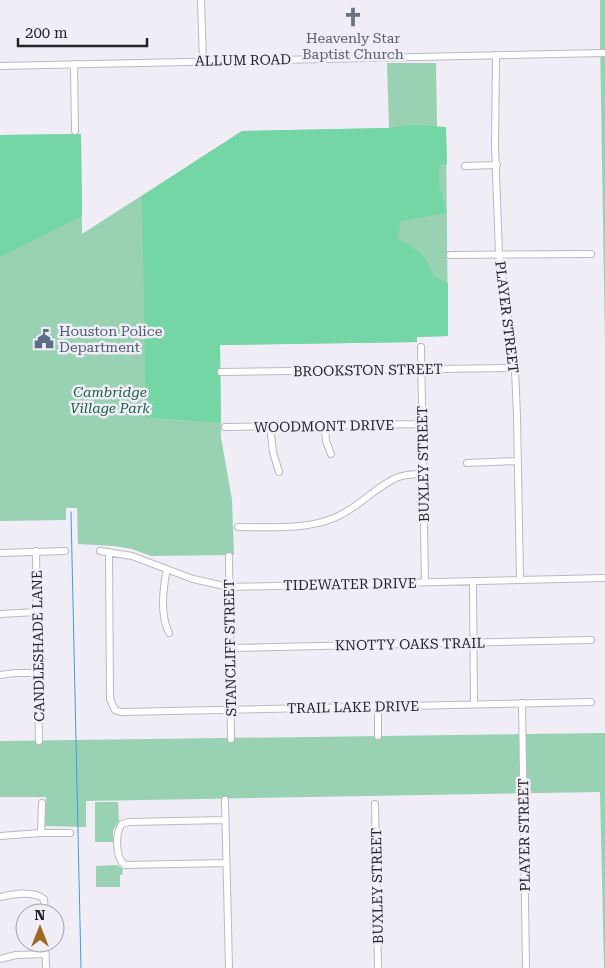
<svg xmlns="http://www.w3.org/2000/svg" width="605" height="968" font-family="'Roboto Serif',serif">
<style>
.green{fill:#98d2b2}
.forest{fill:#73d6a4}
.lines{fill:none;stroke-linecap:round;stroke-linejoin:round}
.stream{stroke:#409ed4;stroke-width:1}
.minor-casing{stroke:#bcb8c3;stroke-width:8}
.minor{stroke:#fff;stroke-width:6}
.labels{text-anchor:middle;stroke-width:5;stroke-linejoin:round;paint-order:stroke}
.worship-label{font-size:14px;fill:#5b616d;stroke:#f0edf7}
.street-label{font-size:14px;fill:#252427;stroke:#f0edf7}
.service-label{font-size:14px;fill:#4e5e75;stroke:#f0edf7;text-anchor:start}
.park-label{font-size:14px;font-style:italic;fill:#1b6544;stroke:#f0edf7}
</style>
<rect width="100%" height="100%" fill="#f0edf7"/>
<path class="green" d="M600 0H605V343L600 42Z
M387 63H436L437 127H446L448 336 417 337V342L220 345 221 437 232 500 234 555 151 556 132 549 114 546 78 544 77 508H66V520L0 521V135L81 134 82 234 242 131 389 128Z
M605 733V968H604L600 792 86 801V827L44 826 46 797H0V741Z
M95 802H118L119 821 113 830V842H95Z
M117 865 123 869 122 875H120V887H96V866Z"/>
<path class="forest" d="M413 125 446 127 447 164 439 165V184L447 213 401 221 398 239C417 249 427 255 433 276L448 283V336L417 337V342L220 345 221 423 146 417 142 196 242 131 389 128Z
M81 134 82 216 0 257V135Z"/>
<g class="lines">
<path class="stream" d="M71 512 81 968"/>
<defs>
<path id="minor" d="M201 0 203 61
M496 55 495 146 499 254 515 370 517 416 520 579
M74 64 75 131
M0 66 605 53
M465 166 497 165
M450 255 591 254
M421 347 425 582
M221 372 515 368
M270 426 273 452 279 472
M325 426 326 441 331 454
M225 427 422 424
M467 463 517 461
M238 527C270 527 305 530 334 518 357 509 374 488 396 478 405 474 414 474 423 474
M36 551 39 741
M100 551 132 556 193 579 229 587 605 578
M109 552 110 699 115 710 121 712 591 702
M0 553 65 551
M229 556 231 739
M167 569C163 588 160 615 169 633
M473 581 474 704
M0 614 37 612
M230 648 591 640
M0 675 15 673H38
M522 703 526 968
M378 706V736
M225 800 229 968
M375 804 378 968
M225 820 129 822 122 824C115 833 115 858 125 865L226 863
M41 833 42 803
M0 836 41 833H70
M0 897C13 894 33 890 44 899L45 913
M45 943 46 968
M0 959 16 955 46 954"/>
</defs>
<use href="#minor" class="minor-casing"/>
<use href="#minor" class="minor"/>
</g>
<defs>
<symbol id="church-bare" viewBox="-9 -9 18 18"><path d="M-1.2-6h2.4v3.5h3.3v2.4h-3.3V6h-2.4V-.1h-3.3v-2.4h3.3Z" fill="#6b7280" stroke="#f0edf7" stroke-width="2.5" paint-order="stroke"/></symbol>
<symbol id="civic-bare" viewBox="-9 -9 18 18"><path d="M-.6-6.5H3V-4.5H.6V-3L4-1V1h2V6H-6V1h2V-1L-.6-3ZM-1.2 2.5V6h2.4V2.5Z" fill="#5c6f8a" stroke="#f0edf7" stroke-width="2.5" paint-order="stroke"/></symbol>
</defs>
<g fill-rule="evenodd">
<use href="#church-bare" x="339" y="3" width="28" height="28"/>
<use href="#civic-bare" x="30" y="325" width="28" height="28"/>
</g>
<g class="labels">
<g class="worship-label">
<text x="353" y="43">Heavenly Star<tspan x="353" dy="16">Baptist Church</tspan></text>
</g>
<g class="street-label">
<text transform="translate(243 60) rotate(-1)" y="5">ALLUM ROAD</text>
<text transform="translate(507 317) rotate(83)" y="5">PLAYER STREET</text>
<text transform="translate(368 370) rotate(-1)" y="5">BROOKSTON STREET</text>
<text transform="translate(324 426) rotate(-1)" y="5">WOODMONT DRIVE</text>
<text transform="translate(423 464) rotate(-91)" y="5">BUXLEY STREET</text>
<text transform="translate(350 584) rotate(-1)" y="5">TIDEWATER DRIVE</text>
<text transform="translate(410 644) rotate(-1)" y="5">KNOTTY OAKS TRAIL</text>
<text transform="translate(38 646) rotate(-91)" y="5">CANDLESHADE LANE</text>
<text transform="translate(230 648) rotate(-91)" y="5">STANCLIFF STREET</text>
<text transform="translate(353 707) rotate(-1)" y="5">TRAIL LAKE DRIVE</text>
<text transform="translate(524 835) rotate(-91)" y="5">PLAYER STREET</text>
<text transform="translate(377 886) rotate(-91)" y="5">BUXLEY STREET</text>
</g>
<g class="service-label">
<text x="59" y="336">Houston Police<tspan x="59" dy="16">Department</tspan></text>
</g>
<g class="park-label">
<text x="110" y="397">Cambridge<tspan x="110" dy="16">Village Park</tspan></text>
</g>
</g>
<g transform="translate(40 928)"><circle r="24" fill="#f0edf7" stroke="#9f9da4"/>
<path d="M0-4L9 19L0 12L-9 19Z" fill="#9c6b1f"/>
<text y="-8" font-size="14" font-weight="bold" text-anchor="middle" fill="#252427">N</text>
</g>
<path d="M18 38v8h129v-8" fill="none" stroke="#252427" stroke-width="2.5"/>
<text x="25" y="38" font-size="15" fill="#252427" stroke="#f0edf7" stroke-width="4" paint-order="stroke">200 m</text>
</svg>
